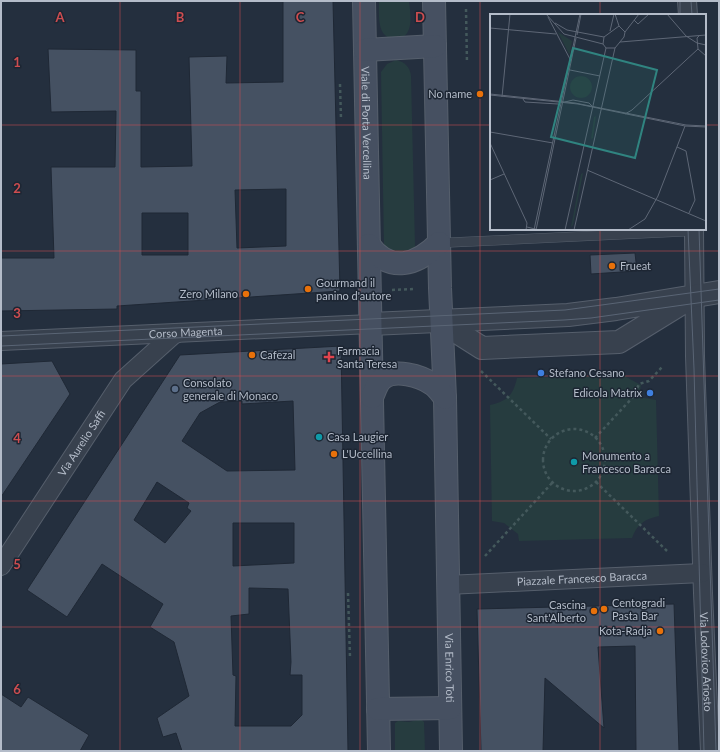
<svg xmlns="http://www.w3.org/2000/svg" width="720" height="752" font-family="Lato,sans-serif">
<style>
.green{fill:#263c3f}
.building{fill:#455162;stroke:#1f2835;fill-rule:evenodd}
.lines{fill:none;stroke-linecap:round;stroke-linejoin:round}
.service-casing{stroke:#565f6c;stroke-width:10}
.minor-casing{stroke:#565f6c;stroke-width:20}
.tertiary-casing{stroke:#565f6c;stroke-width:24}
.secondary-casing{stroke:#565f6c;stroke-width:24}
.path{stroke:#44595c;stroke-width:2.5;stroke-dasharray:3 3;stroke-linecap:butt}
.service{stroke:#38414e;stroke-width:9}
.minor{stroke:#38414e;stroke-width:18}
.tertiary{stroke:#38414e;stroke-width:22}
.secondary{stroke:#465061;stroke-width:22}
.tram{stroke:#5a6575;stroke-width:1}
.grid{fill:none;stroke:#ce4d50;stroke-width:1;stroke-opacity:0.55}
.food-dot{fill:#e8710a;stroke:#1d2633;stroke-width:1.5}
.health-dot{fill:#e0444e;stroke:#1d2633;stroke-width:1.5}
.shop-dot{fill:#3f7fe0;stroke:#1d2633;stroke-width:1.5}
.service-dot{fill:#5c6f8a;stroke:#1d2633;stroke-width:1.5}
.culture-dot{fill:#0f9aa8;stroke:#1d2633;stroke-width:1.5}
.labels{text-anchor:middle;stroke-width:3;stroke-linejoin:round;paint-order:stroke}
.poi-label{font-size:11px;fill:#b4bcc9;stroke:#1d2633;text-anchor:start}
.street-label{font-size:11px;fill:#b4bcc9;stroke:#1d2633}
.inset-road{fill:none;stroke:#5e6776;stroke-width:1}
.view{fill:#308480;fill-opacity:0.15;stroke:#308480;stroke-width:2}
.inset-edge{fill:none;stroke:#b4bcc9;stroke-width:2}
.grid-label{font-size:13px;text-anchor:middle;font-weight:bold;fill:#ce4d50;stroke:#1d2633;stroke-width:3;stroke-linejoin:round;paint-order:stroke}
</style>
<rect width="100%" height="100%" fill="#242f3e"/>
<path class="green" d="M379 1H409C410 10 412 21 409 29 407 35 404 37 398 38 376 42 379 15 379 1Z
M396 60C405 62 410 67 411 76L415 246 414 251 407 259 384 247 381 72 387 64Z
M626 375V377L641 385 639 397 656 400 659 516C645 519 637 524 632 538L519 541 518 534 504 523 492 521 490 405C507 401 513 396 517 378Z
M421 719 424 722 425 751H395V723L398 721 409 722Z"/>
<path class="building" d="M283 1H333L340 291 117 306V309L1 311V258H54L51 167H115L116 111 51 112 48 49 136 50V91H141V167L192 166 189 57 227 56 226 83 283 82ZM286 189V246L237 248 235 190ZM142 213H188V255H142Z
M635 253 637 271 591 274 590 255Z
M341 346 348 751H182L176 733 163 737 157 718 189 696 174 642 150 627 163 604 102 564 67 617 27 590 180 355ZM242 401V404L293 401 295 470 227 471 182 441 200 413 220 402ZM157 482 189 503 187 508 191 511 165 543 134 520ZM233 523H294V563L233 566ZM249 588 288 589 291 662 290 675H302V715L291 726H235L236 676 233 675 231 616 249 614Z
M52 361 70 394 1 497V364Z
M674 604 679 751H636L635 646 598 647 604 728 545 678 543 751H481L477 609Z
M1 694 21 707 28 697 89 735 80 751H1Z"/>
<g class="lines">
<defs>
<path id="service" d="M439 243 694 231"/>
<g id="minor">
<path d="M687 1 688 15"/>
<path id="s1" d="M694 229 695 356 703 593 710 751"/>
<path id="s2" d="M1 341 371 324"/>
<path id="s3" d="M1 566 123 380 172 336 177 333"/>
<path id="s4" d="M447 585 702 573"/>
</g>
<path id="tertiary" d="M441 322 482 348 619 342 684 302
M371 324 568 315 616 309 719 292"/>
<g id="secondary">
<path id="s5" d="M364 1 379 751"/>
<path id="s6" d="M434 1 440 288 445 398 451 751"/>
<path d="M365 50 435 46"/>
<path d="M369 245C390 274 417 265 439 243"/>
<path d="M372 397C375 391 377 383 382 379 394 368 421 376 432 384 437 387 441 393 445 398"/>
<path d="M378 709 450 708"/>
</g>
</defs>
<use href="#service" class="service-casing"/>
<use href="#minor" class="minor-casing"/>
<use href="#tertiary" class="tertiary-casing"/>
<use href="#secondary" class="secondary-casing"/>
<path class="path" d="M466 9 467 63
M340 84 341 119
M392 290 415 289
M481 371 551 439
M543 460a31 31 0 1 1 62 0a31 31 0 1 1-62 0Z
M595 438 634 396 639 384 649 381 663 366
M596 482 667 551
M485 556 552 483
M348 593 350 657"/>
<use href="#service" class="service"/>
<use href="#minor" class="minor"/>
<use href="#tertiary" class="tertiary"/>
<use href="#secondary" class="secondary"/>
<path class="tram" d="M680 1V15
M691 1 692 15
M688 229 694 369 704 751
M699 229 716 751
M1 336 565 310 719 289
M1 346 564 320 591 318 719 300"/>
</g>
<path class="grid" d="M120 1V751M240 1V751M360 1V751M480 1V751M600 1V15M1 125H491M705 125H719M600 229V751M1 251H719M1 376H719M1 501H719M1 627H719"/>
<g class="food-dot">
<circle cx="480" cy="94" r="4"/>
<circle cx="612" cy="266" r="4"/>
<circle cx="308" cy="289" r="4"/>
<circle cx="246" cy="294" r="4"/>
<circle cx="252" cy="355" r="4"/>
<circle cx="334" cy="454" r="4"/>
<circle cx="604" cy="609" r="4"/>
<circle cx="594" cy="611" r="4"/>
<circle cx="660" cy="631" r="4"/>
</g>
<path class="health-dot" d="M327 351h4v4h4v4h-4v4h-4v-4h-4v-4h4z"/>
<g class="shop-dot">
<circle cx="541" cy="373" r="4"/>
<circle cx="650" cy="393" r="4"/>
</g>
<circle class="service-dot" cx="175" cy="389" r="4"/>
<g class="culture-dot">
<circle cx="319" cy="437" r="4"/>
<circle cx="574" cy="462" r="4"/>
</g>
<g class="labels">
<g class="poi-label">
<text x="472" y="98" text-anchor="end">No name</text>
<text x="620" y="270">Frueat</text>
<text x="316" y="287">Gourmand il<tspan x="316" dy="13">panino d'autore</tspan></text>
<text x="238" y="298" text-anchor="end">Zero Milano</text>
<text x="337" y="355">Farmacia<tspan x="337" dy="13">Santa Teresa</tspan></text>
<text x="260" y="359">Cafezal</text>
<text x="549" y="377">Stefano Cesano</text>
<text x="183" y="387">Consolato<tspan x="183" dy="13">generale di Monaco</tspan></text>
<text x="642" y="397" text-anchor="end">Edicola Matrix</text>
<text x="327" y="441">Casa Laugier</text>
<text x="342" y="458">L'Uccellina</text>
<text x="582" y="460">Monumento a<tspan x="582" dy="13">Francesco Baracca</tspan></text>
<text x="612" y="607">Centogradi<tspan x="612" dy="13">Pasta Bar</tspan></text>
<text x="586" y="609" text-anchor="end">Cascina<tspan x="586" dy="13">Sant'Alberto</tspan></text>
<text x="652" y="635" text-anchor="end">Kota-Radja</text>
</g>
<g class="street-label">
<text dy="4" stroke="none"><textPath href="#s5" startOffset="122">Viale di Porta Vercellina</textPath></text>
<text dy="4" stroke="none"><textPath href="#s2" startOffset="185">Corso Magenta</textPath></text>
<text dy="4" stroke="none"><textPath href="#s3" startOffset="147">Via Aurelio Saffi</textPath></text>
<text dy="4" stroke="none"><textPath href="#s4" startOffset="135">Piazzale Francesco Baracca</textPath></text>
<text dy="4" stroke="none"><textPath href="#s1" startOffset="433">Via Lodovico Ariosto</textPath></text>
<text dy="4" stroke="none"><textPath href="#s6" startOffset="667">Via Enrico Toti</textPath></text>
</g>
</g>
<g transform="translate(490 14)">
<rect width="216" height="216" fill="#242f3e"/>
<path d="M68 18 82 27 80 39 79 40ZM80 73a11 11 0 1 1 22 0a11 11 0 1 1-22 0ZM106 102 103 124 101 125 104 103ZM93 159 83 211 81 213 91 160Z" fill="#263c3f"/>
<path class="inset-road" d="M56 0 74 20 113 30M125 0 129 12M177 0 196 22 207 29 216 31M58 3 81 47M144 6 148 10 159 0M65 9 77 16 114 23M129 12 135 18 134 23 125 34H116L113 30 114 23ZM0 14 66 20M120 17 124 0M135 18 149 0M87 21 91 0M210 21 207 24 208 35 216 42M130 28 216 21M80 56 110 62M0 80 85 89 196 111 216 112M0 81 88 90 195 112 216 113M12 83 20 0M33 85 35 88 68 90M75 88 83 86 99 89 103 93M135 100 142 96 208 35M0 118 63 129M0 129 37 209 36 216M187 133 196 137 205 186 199 199M97 156 216 207M0 166 14 160M37 213 49 216M44 216 90 0M46 216 86 24M75 216 116 34M84 216 125 34M138 216 155 205 168 182 195 112"/>
<path class="view" d="M83 34 167 56 145 144 61 123Z"/>
<rect width="216" height="216" class="inset-edge"/>
</g>
<g class="grid-label">
<text x="60" y="22">A</text>
<text x="180" y="22">B</text>
<text x="300" y="22">C</text>
<text x="420" y="22">D</text>
<text x="17" y="67">1</text>
<text x="17" y="193">2</text>
<text x="17" y="318">3</text>
<text x="17" y="443">4</text>
<text x="17" y="569">5</text>
<text x="17" y="694">6</text>
</g>
<rect width="720" height="752" fill="none" stroke="#b4bcc9" stroke-width="4"/>
</svg>
